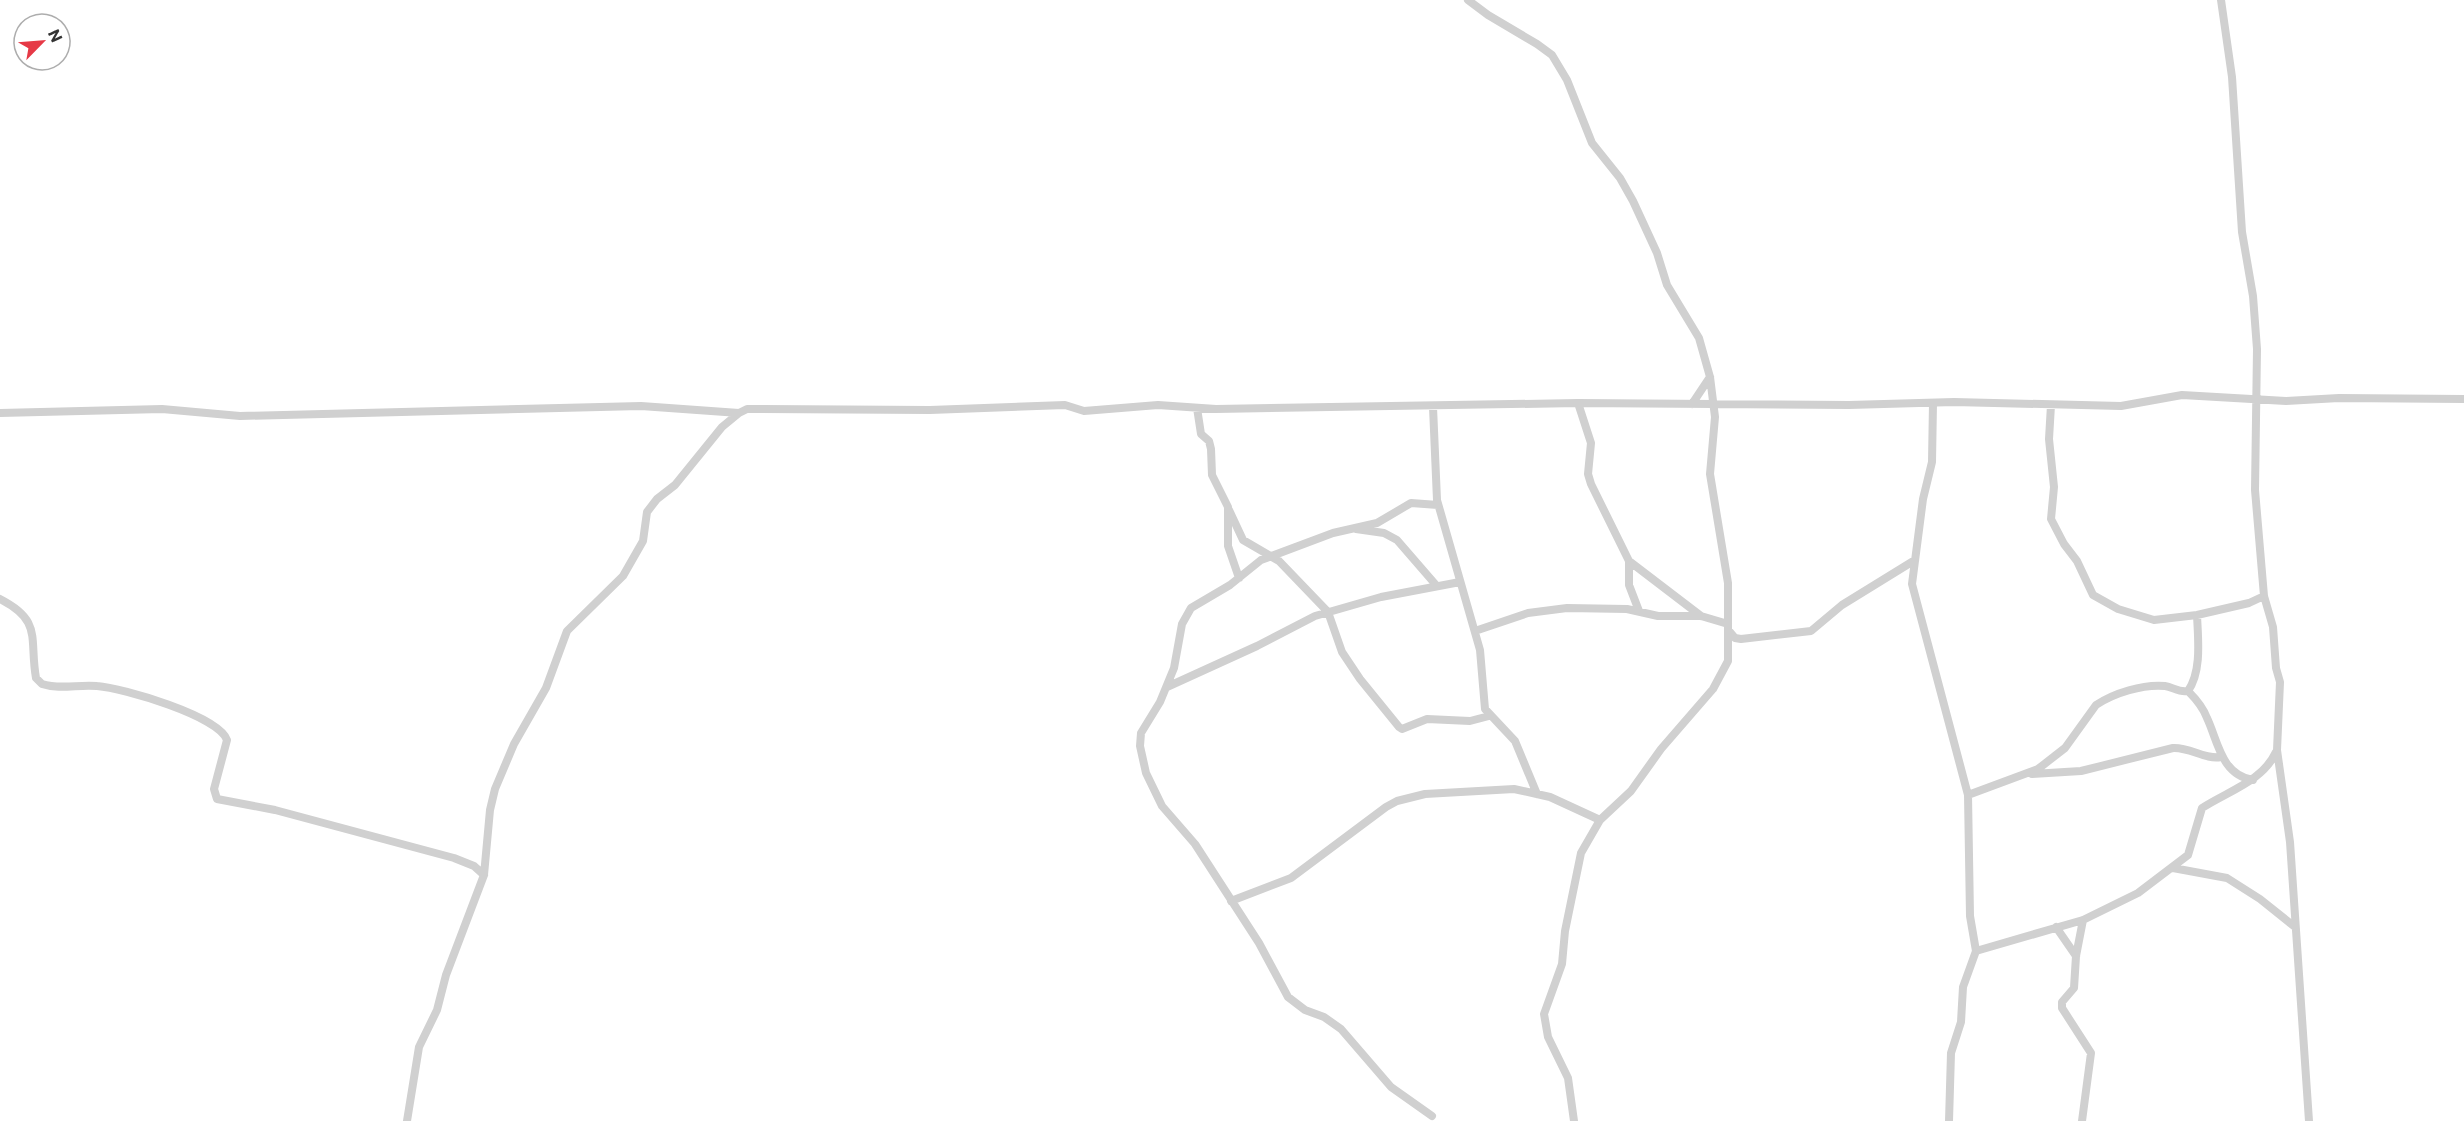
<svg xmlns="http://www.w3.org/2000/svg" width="2464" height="1121" font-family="Commissioner,sans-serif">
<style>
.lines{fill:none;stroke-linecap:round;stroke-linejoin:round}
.street{stroke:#d0d0d0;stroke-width:8}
</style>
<rect width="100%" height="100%" fill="#fff"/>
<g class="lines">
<path class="street" d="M1468 0 1488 15 1537 44 1552 55 1567 80 1592 143 1620 178 1633 201 1657 253 1667 285 1699 338 1710 377 1715 417 1710 474 1728 583V661L1713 689 1661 749 1631 791 1600 820 1581 853 1565 931 1562 964 1544 1014 1548 1037 1568 1078 1574 1121
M2221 0 2232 77 2242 232 2253 296 2257 349 2255 490 2264 596 2273 627 2276 668 2280 682 2277 750 2290 842 2309 1121
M1578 403 1591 443 1588 474 1591 484 1629 561 1701 616
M1933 403 1932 462 1923 499 1912 584 1968 795 1970 916 1976 951 1963 987 1961 1022 1951 1053 1949 1121
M1692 404 1710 377
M2051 405 2049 439 2054 487 2051 519 2064 544 2077 561 2093 595 2118 609 2154 620 2197 615 2249 603 2264 596
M1433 407 1437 500 1480 650 1485 709 1515 741 1537 794
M1197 408 1201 434 1209 441 1211 449 1212 475 1228 507V546L1239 578
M0 413 162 409 240 416 641 406 739 413 747 409 930 410 1065 405 1084 411 1158 405 1216 409 1578 403 1849 405 1954 402 2121 406 2182 395 2286 401 2339 398 2464 399
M1229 510 1243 540 1279 561 1328 612 1342 652 1360 679 1399 727 1402 729 1427 719 1470 721 1489 716
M1356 529 1384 533 1397 540 1436 585
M1629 561V585L1639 611
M0 599C43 621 29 638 36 678L42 684C60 690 79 684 97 686 123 688 219 716 227 740L214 789 217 799 275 810 454 858 474 866 484 875
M1475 631 1528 613 1567 608 1627 609 1658 616H1701L1728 624
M1730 632 1735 638 1741 639 1811 631 1842 605 1915 560
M1167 687 1257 646 1315 616 1381 597 1460 582
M2188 691C2196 699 2203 707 2207 718 2218 741 2221 775 2253 780
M2032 774 2081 771 2173 748C2190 747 2205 760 2221 757
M1968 795 2038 769 2065 748 2096 705C2114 693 2143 684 2165 686 2173 687 2179 693 2188 691 2202 671 2198 639 2197 615
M2173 868 2227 878 2260 899 2295 927
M1231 901 1291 878 1386 807 1397 801 1425 794 1514 789 1550 797 1600 820
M2056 927 2076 956
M1976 951 2083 920 2138 893 2188 855 2202 808C2228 791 2263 781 2276 752
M1432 1116 1391 1087 1341 1029 1324 1017 1305 1010 1288 997 1259 943 1195 844 1162 806 1146 773 1140 746 1141 733 1160 702 1174 668 1182 624 1191 608 1230 585 1261 560 1333 533 1377 523 1411 503 1438 505
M407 1121 419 1047 437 1010 446 975 484 875 490 810 495 789 514 744 546 688 567 631 623 576 643 541 647 512 657 499 675 485 722 427 739 413
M2082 1121 2091 1053 2062 1008V1002L2074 988 2076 956 2083 920"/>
</g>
<g transform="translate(42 42) rotate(65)"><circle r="28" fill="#ffffff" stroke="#adadad" stroke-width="1.5"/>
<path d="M0-4.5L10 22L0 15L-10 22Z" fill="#e63946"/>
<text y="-9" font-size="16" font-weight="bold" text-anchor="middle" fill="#333333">N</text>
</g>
</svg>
